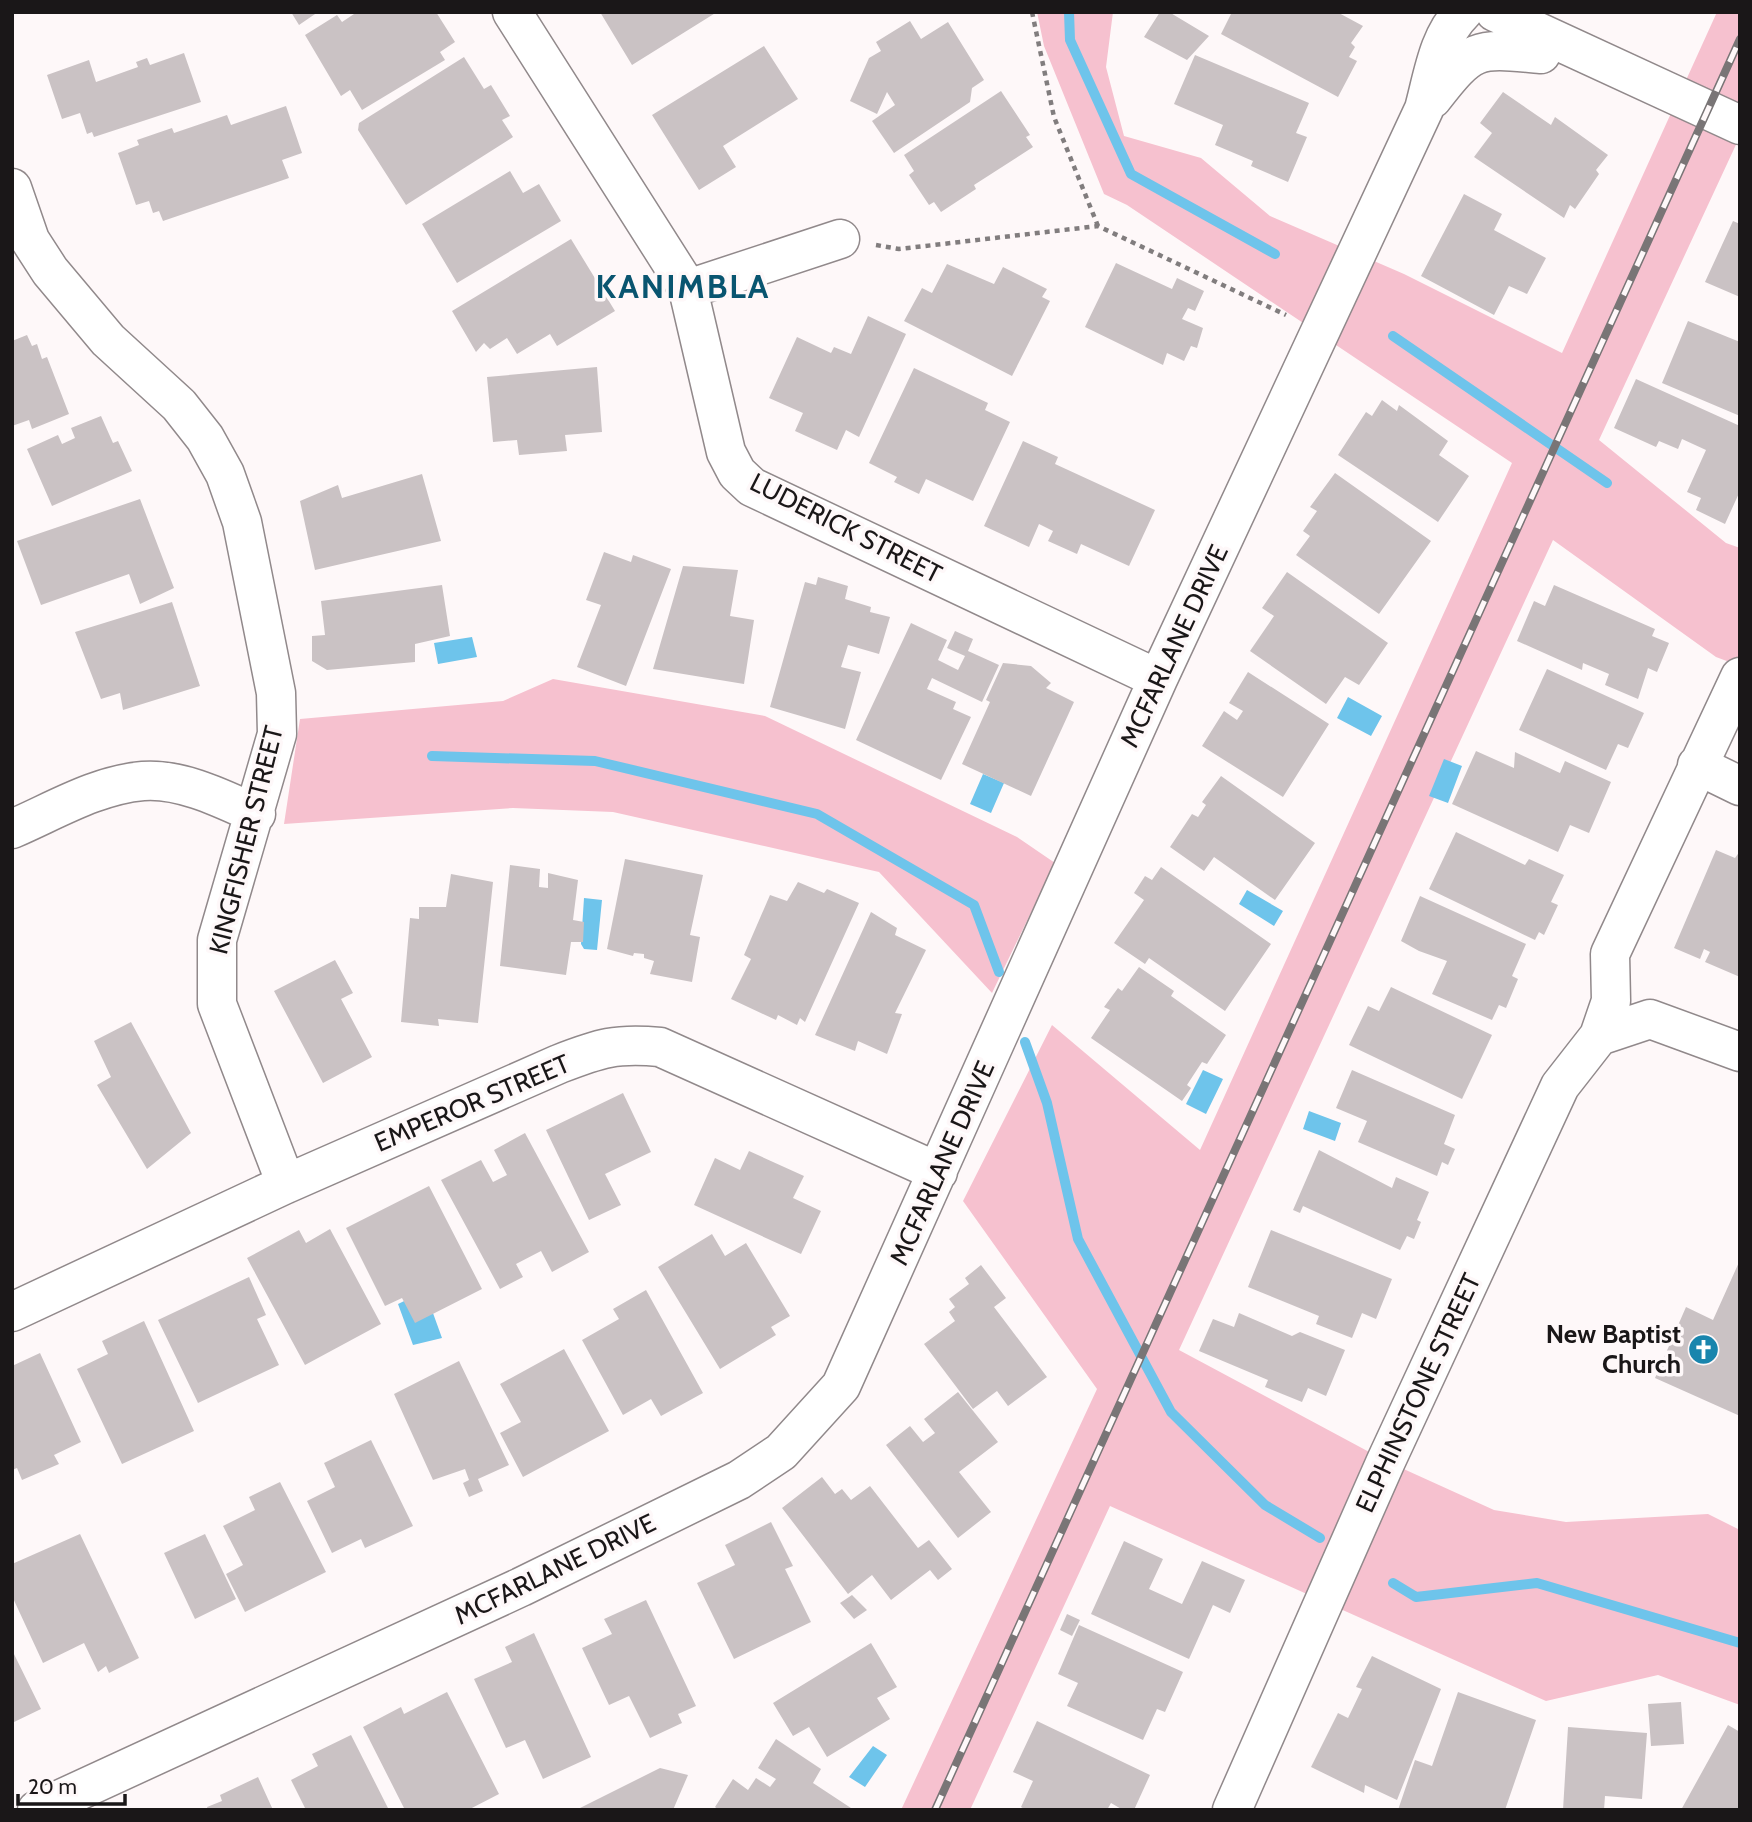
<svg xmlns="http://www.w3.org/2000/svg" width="1752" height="1822" font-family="Cabin,sans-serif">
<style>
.green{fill:#f6c1cf}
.water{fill:#6ec4eb}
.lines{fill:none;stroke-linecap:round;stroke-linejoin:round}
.stream{stroke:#6ec4eb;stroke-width:10}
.building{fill:#cac2c4}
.minor-casing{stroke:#91898b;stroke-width:41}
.path{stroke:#817d7e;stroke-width:4.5;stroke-dasharray:5 5;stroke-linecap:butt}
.minor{stroke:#fff;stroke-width:38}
.rail-casing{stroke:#797576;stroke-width:8}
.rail{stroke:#fef8f9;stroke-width:5;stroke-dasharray:16;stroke-linecap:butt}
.labels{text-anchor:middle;stroke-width:7;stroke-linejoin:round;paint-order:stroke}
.street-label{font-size:26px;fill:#1a1718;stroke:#fef8f9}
.poi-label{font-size:26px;font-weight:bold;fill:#1a1718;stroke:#fef8f9;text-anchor:end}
.district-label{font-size:33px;font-weight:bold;letter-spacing:2px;fill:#095570;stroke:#fef8f9}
</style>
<rect width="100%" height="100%" fill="#fef8f9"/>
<path class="green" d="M1037 12H1113L1106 67 1124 136 1201 158 1270 216 1404 274 1562 353 1717 12H1740V136L1599 440 1726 543 1740 548V666L1716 657 1553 540 1179 1350 1386 1461 1494 1510 1566 1522 1708 1514 1740 1530V1705L1658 1675 1546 1701 1110 1506 970 1810H901L1097 1389 963 1201 1052 1025 1200 1150 1512 463 1127 205 1104 194 1044 46Z
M553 679 765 716 1017 837 1055 863 992 993 879 872 613 812 513 808 284 824 300 719 503 701Z"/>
<path class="water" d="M472 637 477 657 438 664 434 643Z
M1348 697 1382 716 1371 736 1337 718Z
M1444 759 1462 766 1448 803 1429 796Z
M983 774 1004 783 991 813 970 804Z
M1247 890 1283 911 1274 926 1239 904Z
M584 898 602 900 597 950 584 949 581 944Z
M1203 1070 1223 1079 1206 1114 1186 1104Z
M1309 1111 1341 1123 1335 1141 1303 1129Z
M425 1291 442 1338 413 1345 398 1304Z
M873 1746 887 1755 865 1787 849 1777Z"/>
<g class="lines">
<path class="stream" d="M1069 12 1070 40 1131 174 1275 254
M1393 336 1607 483
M432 756 595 761 817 814 974 905 999 972
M1025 1042 1047 1103 1078 1239 1171 1412 1265 1505 1320 1538
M1393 1583 1416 1597 1537 1583 1740 1643"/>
</g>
<path class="building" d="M291 12H318L299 25Z
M357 12H436L455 42 440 52 445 60 362 110 350 90 341 96 305 35 337 15 342 22Z
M600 12H717L632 65Z
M1160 12H1169L1209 36 1187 60 1144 37Z
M1232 12H1337L1363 26 1351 43 1355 47 1349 57 1357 61 1338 97 1221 34Z
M910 21 921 39 948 22 984 80 972 88 970 102 894 153 872 121 895 105 887 92 877 114 850 101 869 58 881 51 876 42Z
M764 46 798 99 723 146 736 167 699 190 652 115Z
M184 53 201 102 94 137 92 132 87 134 80 113 62 119 47 75 89 60 96 82 138 67 136 62 147 58 150 65Z
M1195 55 1309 103 1296 133 1307 137 1288 182 1251 166 1253 161 1215 145 1223 125 1174 104Z
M464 57 484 89 491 85 510 116 502 120 513 137 406 205 358 130 359 123Z
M1001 91 1030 135 1026 137 1033 147 974 185 976 189 941 212 934 202 929 205 909 175 914 171 904 155Z
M1503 92 1551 125 1555 117 1608 155 1596 170 1599 174 1575 209 1570 205 1564 218 1474 157 1492 133 1480 123Z
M286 106 302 153 282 160 289 178 163 221 159 211 153 213 149 201 136 205 118 153 139 145 137 140 172 128 174 133 227 115 231 125Z
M510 171 523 193 539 184 561 221 457 283 422 224Z
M1464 194 1502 214 1494 230 1546 258 1527 294 1509 286 1494 315 1421 276Z
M1733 221 1740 224V297L1705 282Z
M571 239 615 311 557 346 550 334 517 354 507 338 490 349 484 343 476 352 452 311Z
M1116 263 1172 289 1177 278 1204 291 1195 311 1188 308 1182 319 1203 328 1197 348 1191 346 1184 361 1167 353 1163 365 1085 327Z
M947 264 994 284 1003 267 1047 289 1042 297 1050 301 1012 376 904 321 922 288 932 293Z
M868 316 906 334 859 437 846 430 837 450 795 431 803 413 769 398 797 337 831 353 834 347 851 354Z
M1688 321 1740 342V416L1662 383Z
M27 335 32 346 37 344 42 359 47 357 69 414 32 429 29 420 12 426V341Z
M597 367 602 432 565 435 567 451 519 455 517 440 493 442 487 377Z
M914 368 988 403 985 410 1010 422 973 501 926 479 919 494 894 482 897 477 869 463Z
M1636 379 1740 426V491L1725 524 1696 510 1701 498 1687 492 1706 450 1682 439 1678 449 1659 441 1656 447 1614 428Z
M1382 400 1397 411 1399 405 1448 441 1439 455 1469 476 1438 522 1338 455 1366 412 1372 416Z
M101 416 113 443 118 441 132 471 52 506 27 449 58 435 62 444 75 438 71 428Z
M1023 441 1058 457 1055 464 1155 510 1129 566 1081 544 1077 554 1048 541 1053 531 1039 524 1029 547 984 526Z
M1335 473 1431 541 1379 614 1296 555 1310 536 1303 531 1317 511 1310 507Z
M422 474 441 541 315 570 300 501 338 485 342 498Z
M140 499 174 588 140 604 129 574 41 605 17 541Z
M604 552 631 562 633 555 671 569 626 686 577 667 601 605 586 600Z
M683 566 738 570 730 616 754 620 744 684 653 669Z
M1287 572 1388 643 1359 685 1345 677 1326 704 1250 651 1274 616 1262 608Z
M818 577 848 586 845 599 871 607 870 612 890 617 879 654 848 645 841 667 861 672 845 729 770 707 805 582 816 585Z
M442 585 450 636 415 644V662L327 670 312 661V636L325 635 321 601Z
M1554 585 1655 629 1652 636 1669 643 1657 672 1648 668 1638 699 1605 685 1609 674 1583 663 1582 670 1517 641 1534 601 1545 606Z
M172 602 200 686 123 710 120 693 101 699 75 632Z
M911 623 947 640 938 660 958 670 965 656 947 648 955 631 973 639 968 651 999 665 982 702 932 678 927 689 956 702 953 709 971 717 941 780 856 740Z
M1003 663 1031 666 1051 683 1046 688 1074 702 1031 796 962 764 990 702 986 700Z
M1547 669 1644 713 1628 748 1618 744 1606 770 1519 730Z
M1248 672 1329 724 1283 797 1202 746 1224 711 1237 720 1243 711 1229 703Z
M1476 751 1514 768 1515 752 1560 773 1565 761 1611 782 1589 833 1570 825 1558 852 1452 804Z
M1221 776 1315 843 1275 900 1214 857 1204 871 1170 847 1192 814 1198 817 1206 805 1202 802Z
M1456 832 1525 865 1529 859 1564 875 1551 902 1558 905 1544 935 1539 932 1535 940 1429 889Z
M1716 850 1735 858 1740 851V977L1705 962 1710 952 1704 949 1700 959 1674 948Z
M625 859 703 875 690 935 700 937 692 982 650 974 654 961 644 958V954L634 953 633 956 607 949Z
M510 865 540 869 539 887 548 888V873L578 880 573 920 584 922 583 942H571L566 975 500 966Z
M1161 867 1271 944 1225 1011 1149 958 1145 964 1114 943 1144 900 1134 893 1145 876 1152 880Z
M451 874 493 882 478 1023 438 1019 439 1026 401 1022 410 918 419 919V907H446Z
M798 882 824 893 827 889 859 903 805 1022 800 1018 797 1025 778 1015 776 1020 731 999 751 959 744 955 770 895 787 901Z
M1420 896 1526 944 1512 976 1518 979 1506 1008 1499 1005 1492 1020 1432 994 1447 961 1419 951 1401 941Z
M871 912 897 928 895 935 926 950 895 1013 902 1014 887 1054 858 1041 855 1051 815 1035Z
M335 960 353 993 341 999 372 1057 323 1083 274 991Z
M1139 967 1174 991 1171 996 1226 1035 1207 1064 1202 1062 1187 1085 1191 1088 1182 1101 1091 1038 1110 1010 1104 1007 1118 988 1122 991Z
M1391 987 1492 1035 1462 1099 1349 1045 1368 1006 1379 1011Z
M131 1022 191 1133 147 1169 97 1085 111 1077 94 1041Z
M1352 1070 1455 1115 1444 1144 1455 1149 1448 1165 1442 1162 1437 1176 1358 1142 1367 1121 1336 1108Z
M623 1093 651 1152 605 1174 621 1205 589 1220 546 1130Z
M525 1133 589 1252 552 1272 541 1251 516 1264 523 1277 500 1289 441 1180 481 1160 493 1182 507 1175 494 1150Z
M1319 1150 1392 1188 1396 1177 1429 1192 1417 1220 1421 1222 1414 1239 1407 1236 1400 1250 1303 1206 1300 1213 1293 1210Z
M749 1151 804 1176 793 1198 821 1211 801 1254 694 1205 715 1158 740 1170Z
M429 1186 482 1289 415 1323 402 1298 385 1306 346 1228Z
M330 1229 381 1324 305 1365 247 1258 299 1230 306 1243Z
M1271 1230 1392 1279 1376 1319 1362 1313 1352 1338 1316 1324 1319 1316 1248 1287Z
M712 1234 725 1256 746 1243 790 1316 771 1327 776 1335 720 1369 658 1267Z
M1740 1260V1416L1655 1378 1686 1307 1713 1320Z
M981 1265 1006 1298 994 1307 1047 1377 1008 1406 997 1391 973 1409 924 1344 955 1321 949 1312 955 1307 949 1299 969 1284 965 1278Z
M249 1277 266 1315 257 1319 279 1365 198 1403 158 1320Z
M646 1290 703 1393 661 1416 651 1399 623 1415 582 1340 619 1319 613 1309Z
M1239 1313 1292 1336 1300 1332 1345 1350 1326 1396 1308 1388 1302 1402 1265 1387 1268 1380 1199 1351 1213 1319 1234 1327Z
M144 1321 194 1431 122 1464 77 1369 108 1354 102 1341Z
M564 1349 609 1431 523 1477 500 1433 521 1422 500 1384Z
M40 1353 81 1442 54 1455 59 1464 22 1480 17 1468 12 1470V1366Z
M459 1361 509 1465 478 1479 483 1491 469 1497 463 1483 469 1480 465 1469 433 1480 394 1394Z
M958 1392 998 1442 959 1472 991 1512 958 1538 886 1445 910 1426 923 1442 935 1433 924 1419Z
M371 1440 413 1526 365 1548 361 1539 332 1553 307 1501 335 1487 324 1463Z
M822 1477 835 1494 842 1489 851 1500 870 1486 918 1548 929 1540 952 1569 938 1580 930 1570 891 1600 872 1575 848 1594 782 1508Z
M280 1482 326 1572 245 1612 226 1574 243 1565 223 1526 255 1510 249 1497Z
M771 1522 793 1566 785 1569 811 1622 734 1659 697 1583 735 1565 725 1545Z
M80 1534 139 1658 109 1673 106 1666 98 1672 84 1643 43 1663 12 1596V1564Z
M205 1534 236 1599 195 1619 164 1553Z
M1124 1541 1163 1559 1149 1589 1182 1604 1202 1561 1245 1580 1230 1613 1213 1605 1189 1659 1091 1614Z
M852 1595 867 1610 854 1619 840 1603Z
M646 1600 696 1706 678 1714 682 1723 650 1738 629 1696 609 1705 582 1648 612 1634 604 1619Z
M1067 1614 1080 1620 1072 1636 1060 1630Z
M1079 1625 1183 1672 1165 1712 1157 1709 1143 1740 1067 1706 1078 1683 1058 1674Z
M534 1633 591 1757 543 1779 525 1740 506 1748 474 1679 512 1662 505 1647Z
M871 1643 897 1687 877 1698 890 1719 827 1757 809 1727 793 1736 773 1703Z
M12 1650 41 1709 12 1723Z
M1372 1656 1441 1689 1397 1800 1365 1785 1364 1793 1311 1767 1338 1713 1348 1718 1362 1689 1356 1687Z
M447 1692 499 1794 468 1810H405L363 1727 401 1707 404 1714Z
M1458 1692 1536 1720 1505 1810H1398L1415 1760 1432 1766Z
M1681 1702 1684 1744 1651 1746 1648 1704Z
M1037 1721 1150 1775 1134 1810H1123L1111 1803 1107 1810H1026L1021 1807 1033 1781 1013 1772Z
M1728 1725 1740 1732V1810H1681Z
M1568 1727 1647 1733 1642 1799 1605 1796 1604 1810H1563Z
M351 1735 389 1810H306L291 1780 318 1766 312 1754Z
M776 1739 821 1769 813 1783 854 1810H719L715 1807 733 1779 748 1790 756 1778 770 1787 776 1779 758 1768Z
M660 1768 688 1775 673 1810H576Z
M258 1777 273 1810H208L207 1807 222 1801 220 1795Z"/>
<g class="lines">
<defs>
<path id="minor" d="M512 12 688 289 726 452 737 473 752 487 1158 679
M1495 12 1740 125
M1432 99C1473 46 1476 48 1541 54
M12 188 30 240 50 271 108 340 179 405 205 438 225 474 242 522 276 693 277 734 217 940V1004L286 1184
M688 289 840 239
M1697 765 1740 786
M12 829C54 811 96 785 143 781 181 778 223 799 256 814
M1599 1036 1611 1001 1610 954 1740 677
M12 1312 286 1184 559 1064C600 1048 616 1043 660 1047L938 1172
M37 1810 521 1587 739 1480 781 1452 841 1386 1158 679 1424 109C1433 76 1438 36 1463 12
M1232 1810 1386 1461 1560 1086 1599 1036 1650 1019 1740 1052"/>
</defs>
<use href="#minor" class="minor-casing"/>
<path class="path" d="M1032 12 1054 117 1098 226
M876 245 899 249 1098 226 1286 315"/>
<use href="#minor" class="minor"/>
<defs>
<path id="rail" d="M935 1810 1740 39"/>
</defs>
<use href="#rail" class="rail-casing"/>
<use href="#rail" class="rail"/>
</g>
<defs>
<symbol id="church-disc" viewBox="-11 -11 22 22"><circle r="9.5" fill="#1985ad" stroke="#fef8f9"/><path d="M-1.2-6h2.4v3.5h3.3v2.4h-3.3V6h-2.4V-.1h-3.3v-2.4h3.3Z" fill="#fff"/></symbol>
</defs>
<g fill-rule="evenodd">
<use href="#church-disc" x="1686" y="1332" width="35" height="35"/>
</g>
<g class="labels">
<g class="street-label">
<text transform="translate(846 528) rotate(27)" y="9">LUDERICK STREET</text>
<text transform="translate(1174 646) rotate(-65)" y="9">MCFARLANE DRIVE</text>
<text transform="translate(246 840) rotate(-76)" y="9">KINGFISHER STREET</text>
<text transform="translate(472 1103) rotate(-23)" y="9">EMPEROR STREET</text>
<text transform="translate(942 1163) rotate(-66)" y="9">MCFARLANE DRIVE</text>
<text transform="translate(1418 1393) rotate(-65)" y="9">ELPHINSTONE STREET</text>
<text transform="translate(555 1569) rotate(-26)" y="9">MCFARLANE DRIVE</text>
</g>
<g class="poi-label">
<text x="1681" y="1343">New Baptist<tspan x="1681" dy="30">Church</tspan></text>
</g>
<g class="district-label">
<text x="683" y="298">KANIMBLA</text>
</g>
</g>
<rect width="1752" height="1822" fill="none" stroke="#1a1718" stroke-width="28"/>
<path d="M18 1794v10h107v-10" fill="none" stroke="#1a1718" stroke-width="3.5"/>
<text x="28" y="1794" font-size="21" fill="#1a1718" stroke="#fef8f9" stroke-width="5" paint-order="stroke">20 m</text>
</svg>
